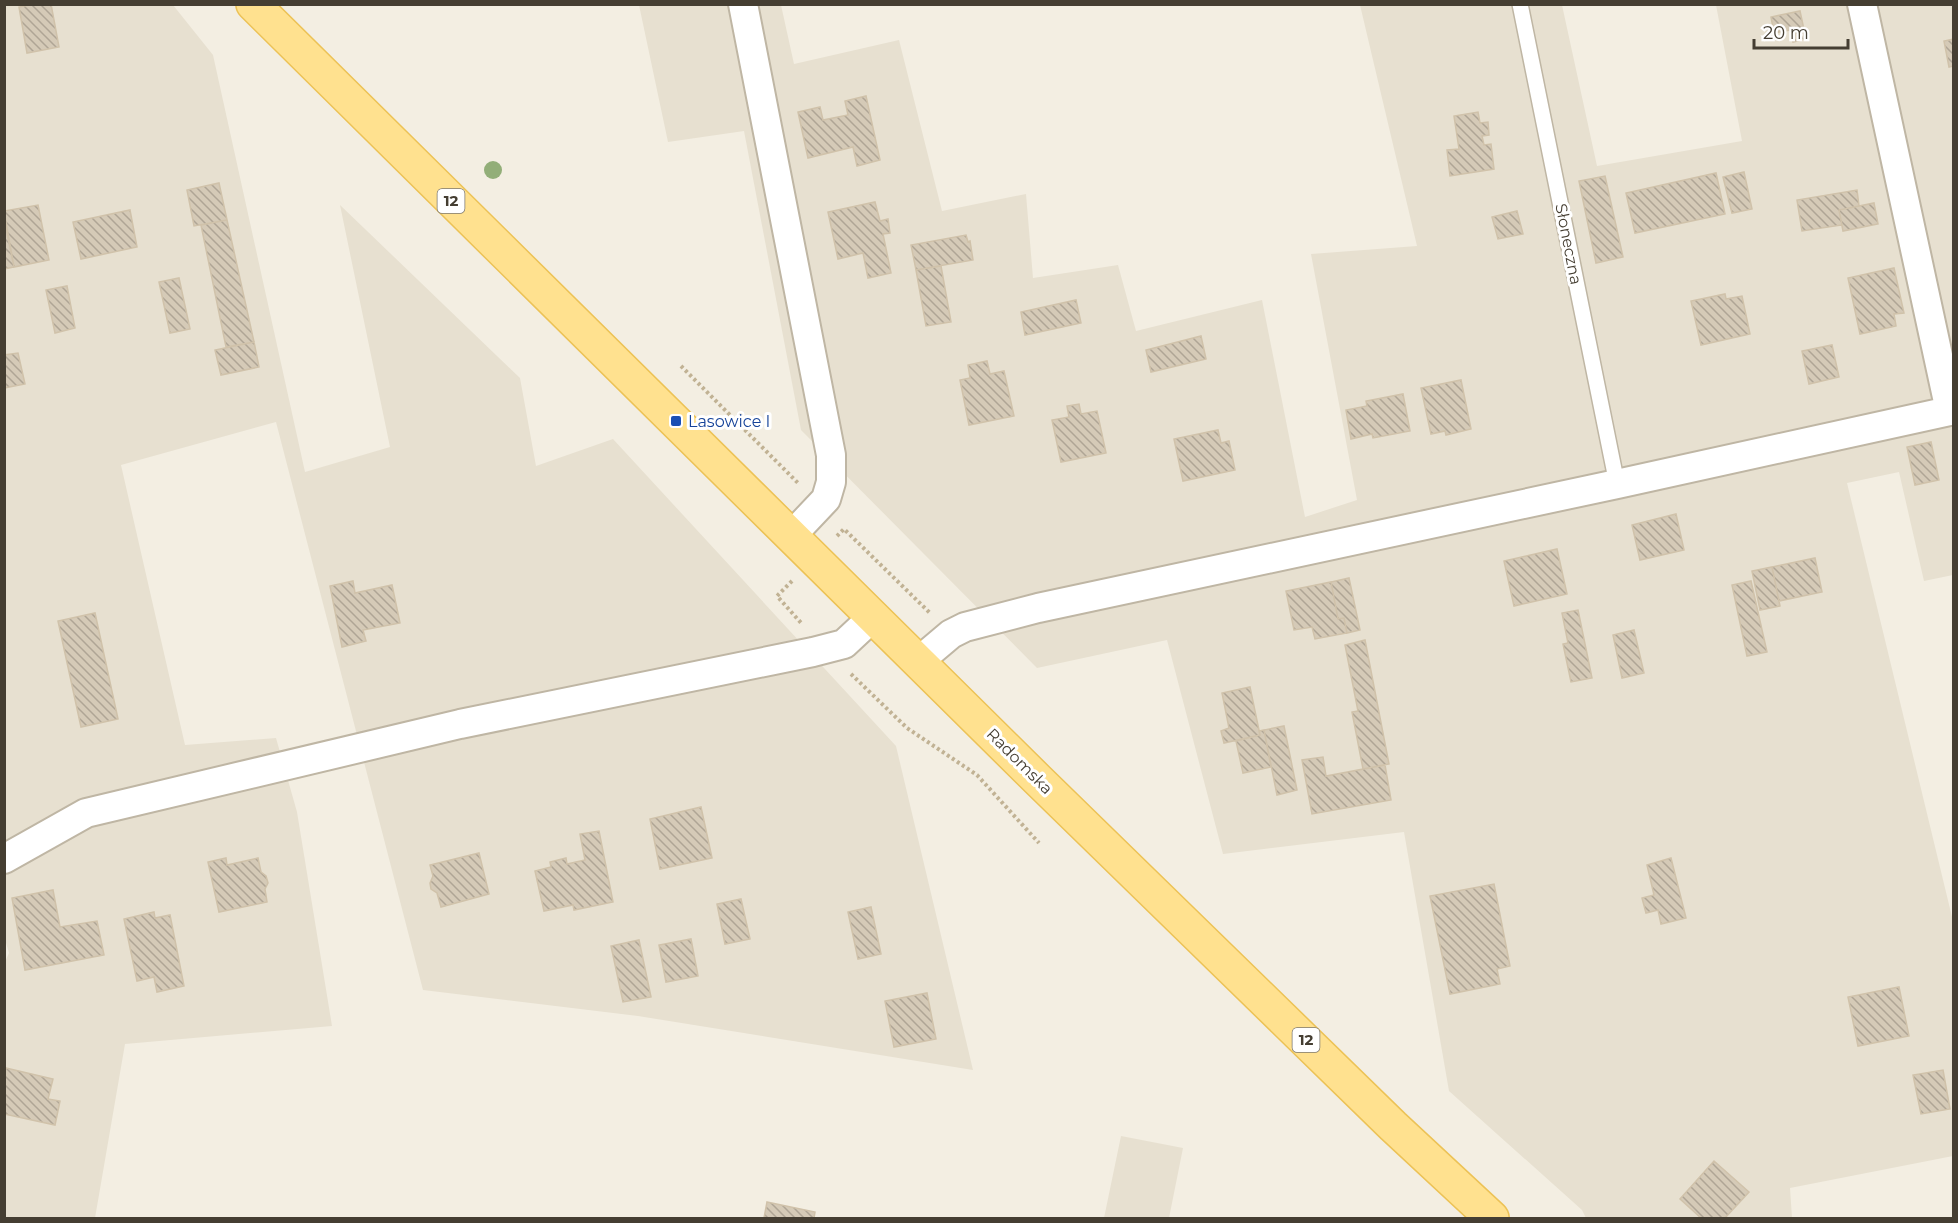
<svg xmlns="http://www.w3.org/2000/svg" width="1958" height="1223" font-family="Montserrat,sans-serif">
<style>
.residential{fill:#e7e0d0}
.building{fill:url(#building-back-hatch);stroke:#d0c2aa;stroke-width:1.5}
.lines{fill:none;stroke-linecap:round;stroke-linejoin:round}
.lane-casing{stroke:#bfb6a4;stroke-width:18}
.street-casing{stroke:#bfb6a4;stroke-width:32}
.primary-casing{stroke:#ecc256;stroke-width:36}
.path{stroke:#c1b294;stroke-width:4;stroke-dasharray:3 3;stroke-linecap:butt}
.lane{stroke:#fff;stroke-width:15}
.street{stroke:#fff;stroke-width:28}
.primary{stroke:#ffe18f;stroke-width:33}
.tree{fill:#92ae78}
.transit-dot{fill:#1a4fb4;stroke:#fff;stroke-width:2}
.labels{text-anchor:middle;stroke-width:6;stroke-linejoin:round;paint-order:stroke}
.shield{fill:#fff;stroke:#7d7870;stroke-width:1.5}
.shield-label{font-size:15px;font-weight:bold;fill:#453e32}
.street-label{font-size:16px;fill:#453e32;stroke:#fff}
.transit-label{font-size:16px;fill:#164399;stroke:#fff;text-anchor:start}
</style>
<defs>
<pattern id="building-back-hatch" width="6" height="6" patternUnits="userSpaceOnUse" patternTransform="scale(1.5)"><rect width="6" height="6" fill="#d5cab7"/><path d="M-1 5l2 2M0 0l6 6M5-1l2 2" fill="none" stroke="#afa595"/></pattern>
</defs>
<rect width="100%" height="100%" fill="#f3eee2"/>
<path class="residential" d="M5 5H173L213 55 305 472 390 447 340 205 520 378 536 466 613 439 896 746 973 1070 638 1016 423 990 276 422 121 465 185 745 276 738 297 812 332 1026 125 1044 95 1218H5L4 964 9 953 4 936Z
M639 5H781L794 64 899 40 942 211 1026 194 1033 278 1118 265 1136 331 1262 300 1305 517 1357 500 1311 254 1417 246 1360 5H1562L1597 166 1742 141 1716 5H1953V575L1924 581 1899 472 1847 483 1953 921V1156L1790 1188 1792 1218H1586L1582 1210 1449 1091 1404 832 1223 854 1167 640 1037 668 801 430 744 131 668 142Z
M1121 1136 1183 1148 1169 1218H1104Z"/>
<path class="building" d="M34 4H51L59 47 27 53 19 7Z
M1800 11 1806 39 1793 42 1790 30 1774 33 1771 17Z
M1954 39V66L1949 67 1944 41Z
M866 96 880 160 857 166 853 147 808 158 798 112 820 107 823 120 848 115 845 101Z
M1478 112 1480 123 1488 122 1489 135 1482 136 1484 145 1491 144 1494 169 1450 176 1447 150 1459 149 1454 116Z
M1744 172 1752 209 1732 213 1723 177Z
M1716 173 1725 214 1635 233 1626 193Z
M1605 176 1623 257 1596 263 1579 181Z
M219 183 227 220 194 226 187 190Z
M1857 190 1859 206 1839 210 1842 225 1802 231 1797 200Z
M875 202 880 221 888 219 890 233 883 234 891 273 868 278 863 253 838 259 828 212Z
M1874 203 1878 224 1843 231 1839 210Z
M38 205 49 260 14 267 4 211Z
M130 210 137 247 81 259 73 222Z
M1517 211 1523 234 1498 239 1492 217Z
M4 219 14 267 4 269Z
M227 220 254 342 226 347 201 225Z
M966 235 968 242 970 241 973 260 916 270 911 245Z
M941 266 951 322 926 326 916 270Z
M1894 268 1904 313 1894 314 1896 326 1860 334 1848 278Z
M179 278 190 329 170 333 159 282Z
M67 286 75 328 55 333 46 290Z
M1725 294 1726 299 1742 296 1750 334 1701 345 1691 301Z
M1076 300 1081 323 1025 335 1021 312Z
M1201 336 1206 359 1151 372 1146 350Z
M254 342 259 367 221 375 215 350Z
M1832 345 1839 377 1809 384 1802 351Z
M18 353 25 384 4 388V355Z
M987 361 990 374 1004 371 1014 416 969 425 960 380 970 378 968 365Z
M1461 380 1471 429 1446 435 1445 431 1431 434 1421 388Z
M1403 394 1410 431 1373 438 1372 434 1351 439 1346 410 1367 406 1366 401Z
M1079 404 1081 414 1097 411 1106 453 1061 462 1052 420 1069 417 1067 406Z
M1218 430 1221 443 1229 441 1235 470 1183 481 1174 439Z
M1931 442 1939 480 1915 485 1907 447Z
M1676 514 1684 550 1640 560 1632 525Z
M1557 549 1567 594 1514 606 1504 561Z
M1815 558 1822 592 1779 601 1772 567Z
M1772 567 1780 606 1760 610 1752 571Z
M1349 578 1360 630 1347 633 1344 618 1338 619 1331 582Z
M353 581 355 593 392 585 400 623 363 630 366 641 342 647 330 586Z
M1751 581 1767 652 1747 656 1732 585Z
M1331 582 1338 619 1344 618 1347 633 1315 639 1312 627 1294 630 1286 591Z
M1578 610 1592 678 1571 682 1563 644 1568 643 1562 613Z
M95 613 118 719 81 727 58 621Z
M1634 630 1644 673 1622 678 1613 635Z
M1365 640 1389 764 1363 769 1352 712 1358 711 1345 645Z
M1250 687 1260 735 1224 743 1221 731 1229 728 1222 693Z
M1284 726 1297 790 1277 795 1264 730Z
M1264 730 1271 767 1243 773 1236 741 1260 735 1259 731Z
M1323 757 1326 776 1385 765 1391 800 1312 814 1302 760Z
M701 807 712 858 660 869 650 819Z
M599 831 613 902 574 910 573 905 544 911 535 871 551 867 550 862 566 858 567 864 585 860 580 834Z
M479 853 489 894 441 907 437 893 431 889 430 883 433 876 430 865Z
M226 858 227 865 258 858 261 872 266 876 268 883 265 889 267 902 219 912 208 862Z
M1671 858 1686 918 1661 924 1658 910 1646 913 1642 898 1654 895 1647 865Z
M1494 884 1510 966 1497 969 1500 984 1450 994 1430 896Z
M53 890 60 927 97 921 104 955 25 970 12 898Z
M741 899 750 939 725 944 717 904Z
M871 907 881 954 858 959 848 912Z
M154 912 155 918 170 915 184 986 157 992 154 977 137 981 124 919Z
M691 939 698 976 666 982 659 945Z
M639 940 651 997 623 1002 611 946Z
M1899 987 1909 1036 1858 1046 1848 997Z
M927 993 936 1039 894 1047 885 1001Z
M6 1068 53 1079 48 1099 60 1101 55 1125 4 1114V1075Z
M1943 1070 1950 1109 1921 1114 1913 1075Z
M1714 1161 1749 1192 1725 1218H1701L1680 1199Z
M767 1202 815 1212 814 1218H764Z"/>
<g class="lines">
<defs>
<path id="lane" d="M1520 4 1617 484"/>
<path id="street" d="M743 4 831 455V482L826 499 792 535
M1862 4 1950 411
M919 661 951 634 965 627 1038 608 1617 484 1954 410
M4 859 86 813 460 724 813 652 844 644 874 616"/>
<path id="primary" d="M253 4 1037 779 1393 1126 1492 1218"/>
</defs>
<use href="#lane" class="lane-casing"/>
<use href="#street" class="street-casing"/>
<use href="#primary" class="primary-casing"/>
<path class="path" d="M681 366 799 484
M837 536 844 529 931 614
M792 581 777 596 802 624
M851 674 907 728 977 775 1039 843"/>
<use href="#lane" class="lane"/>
<use href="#street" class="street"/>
<use href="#primary" class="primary"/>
</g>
<circle class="tree" cx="493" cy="170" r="9"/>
<rect class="transit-dot" x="670" y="415" width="12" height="12" rx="3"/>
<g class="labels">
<g class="shield">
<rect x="437.5" y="189" width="27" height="24" rx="4.5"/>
<rect x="1292.5" y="1028" width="27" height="24" rx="4.5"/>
</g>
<g class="shield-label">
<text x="451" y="206">12</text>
<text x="1306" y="1045">12</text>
</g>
<g class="street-label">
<text transform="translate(1569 244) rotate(79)" y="6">Słoneczna</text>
<text transform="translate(1020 761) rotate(45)" y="6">Radomska</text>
</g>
<g class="transit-label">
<text x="688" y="427">Lasowice I</text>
</g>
</g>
<rect width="1958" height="1223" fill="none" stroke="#453e32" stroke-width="12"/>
<path d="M1754 39v9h94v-9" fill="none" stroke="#453e32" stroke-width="3"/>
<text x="1763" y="39" font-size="18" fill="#453e32" stroke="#ffffff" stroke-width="4.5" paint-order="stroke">20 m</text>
</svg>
